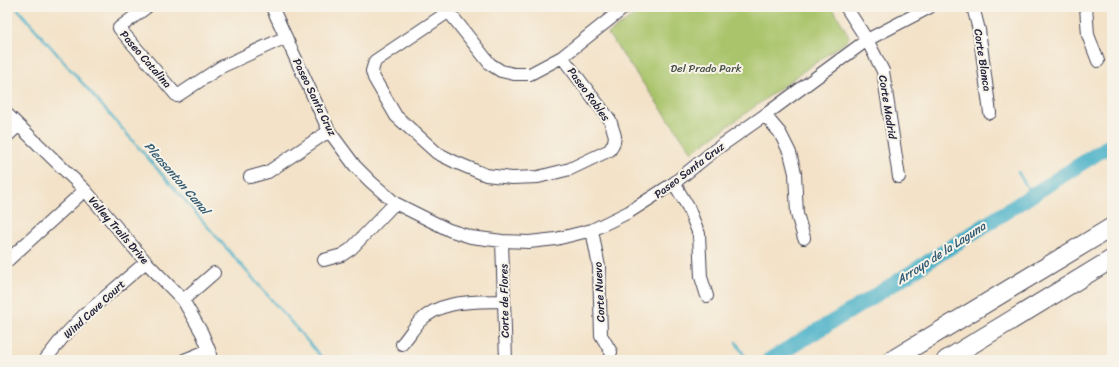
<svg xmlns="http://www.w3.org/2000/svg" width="1119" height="367" font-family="Sriracha,sans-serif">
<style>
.green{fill:#a9c46a;stroke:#667352}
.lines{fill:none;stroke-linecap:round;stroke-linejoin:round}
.stream{stroke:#49b1c8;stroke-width:2.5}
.river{stroke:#49b1c8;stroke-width:15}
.minor-casing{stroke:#413f50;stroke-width:14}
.highway-casing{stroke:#413f50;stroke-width:20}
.minor{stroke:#fff;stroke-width:12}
.highway{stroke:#fff;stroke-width:18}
.labels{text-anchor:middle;stroke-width:4;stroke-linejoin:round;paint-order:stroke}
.street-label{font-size:11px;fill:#22223b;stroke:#f7f3e8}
.park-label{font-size:11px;fill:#4a5349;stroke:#f7f3e8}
.water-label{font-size:12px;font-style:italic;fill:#325b73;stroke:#f7f3e8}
</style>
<rect width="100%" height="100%" fill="#f7f3e8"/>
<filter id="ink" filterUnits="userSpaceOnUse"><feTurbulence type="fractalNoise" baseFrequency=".025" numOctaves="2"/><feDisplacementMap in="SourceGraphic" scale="8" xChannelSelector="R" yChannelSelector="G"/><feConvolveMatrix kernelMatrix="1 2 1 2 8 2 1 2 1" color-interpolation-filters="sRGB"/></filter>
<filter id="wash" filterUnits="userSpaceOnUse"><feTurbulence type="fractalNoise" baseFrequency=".012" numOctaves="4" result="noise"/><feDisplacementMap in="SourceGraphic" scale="16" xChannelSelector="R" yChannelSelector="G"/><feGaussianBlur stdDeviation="0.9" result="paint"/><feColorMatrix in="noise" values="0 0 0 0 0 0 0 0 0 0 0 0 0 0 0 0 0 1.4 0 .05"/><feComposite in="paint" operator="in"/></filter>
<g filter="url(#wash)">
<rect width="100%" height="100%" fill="#f3e2c8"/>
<path class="green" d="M641 7H832L848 34 849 37 847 41 808 68 692 152 608 34 632 17Z"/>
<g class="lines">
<path class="stream" d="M16 7 324 360
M1018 172 1032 195
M736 342 747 360"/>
<path class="river" d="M769 360 865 302 1112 144"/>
</g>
</g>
<g filter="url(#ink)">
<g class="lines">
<defs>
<path id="minor" d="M147 7 119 28 177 96 221 67 286 37
M272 7 329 131 355 166 371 182 395 203 449 230 471 237 502 241 529 242 556 239 592 230 629 212 674 183 715 150 765 115 867 40 930 7
M445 7 490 64 501 71 514 74H530L562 57 625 7
M846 7 867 40 883 71 899 177
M973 7 979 30 990 113
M1086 7 1088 35 1098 61
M448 12 375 61 372 71 374 78 396 116 437 153 455 162 486 175 512 178 538 177 570 169 595 157 610 150 614 142 615 136 610 120 562 57
M7 114 85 190 146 262 183 300 202 333 209 350 211 360
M765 115 780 133 790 153 795 173 797 214 804 238
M7 136 18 126
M250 177 268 172 329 131
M674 183 688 207 699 234 701 277 707 296
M592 230 599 267 601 335 611 352
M502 241 506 360
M324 260 342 255 351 249 395 203
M7 261 85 190
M183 300 214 273
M402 344C408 337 413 329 419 322 441 299 474 302 504 301
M45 360 64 336 84 315 146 262
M184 360 209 350"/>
<path id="highway" d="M892 360 1112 227
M946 360 1112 259"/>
</defs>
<use href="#minor" class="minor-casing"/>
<use href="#highway" class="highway-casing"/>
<use href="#minor" class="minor"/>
<use href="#highway" class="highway"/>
</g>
</g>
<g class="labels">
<g class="street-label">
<text transform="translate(146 59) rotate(49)" y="4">Paseo Catalina</text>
<text transform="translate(983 60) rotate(81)" y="4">Corte Blanca</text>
<text transform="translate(589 94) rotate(54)" y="4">Paseo Robles</text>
<text transform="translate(315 97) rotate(64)" y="4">Paseo Santa Cruz</text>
<text transform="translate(888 107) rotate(81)" y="4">Corte Madrid</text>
<text transform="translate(689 170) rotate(-37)" y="4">Paseo Santa Cruz</text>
<text transform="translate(119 230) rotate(49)" y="4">Valley Trails Drive</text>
<text transform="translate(599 292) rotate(-93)" y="4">Corte Nuevo</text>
<text transform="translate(504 301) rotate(-91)" y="4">Corte de Flores</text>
<text transform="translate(94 309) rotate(-43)" y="4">Wind Cave Court</text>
</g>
<g class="park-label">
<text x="706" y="72">Del Prado Park</text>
</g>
<g class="water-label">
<text transform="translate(177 178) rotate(49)" y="4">Pleasanton Canal</text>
<text transform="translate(941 253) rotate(-33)" y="4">Arroyo de la Laguna</text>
</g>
</g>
<rect width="1119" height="367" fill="none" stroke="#f7f3e8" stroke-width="24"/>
</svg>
